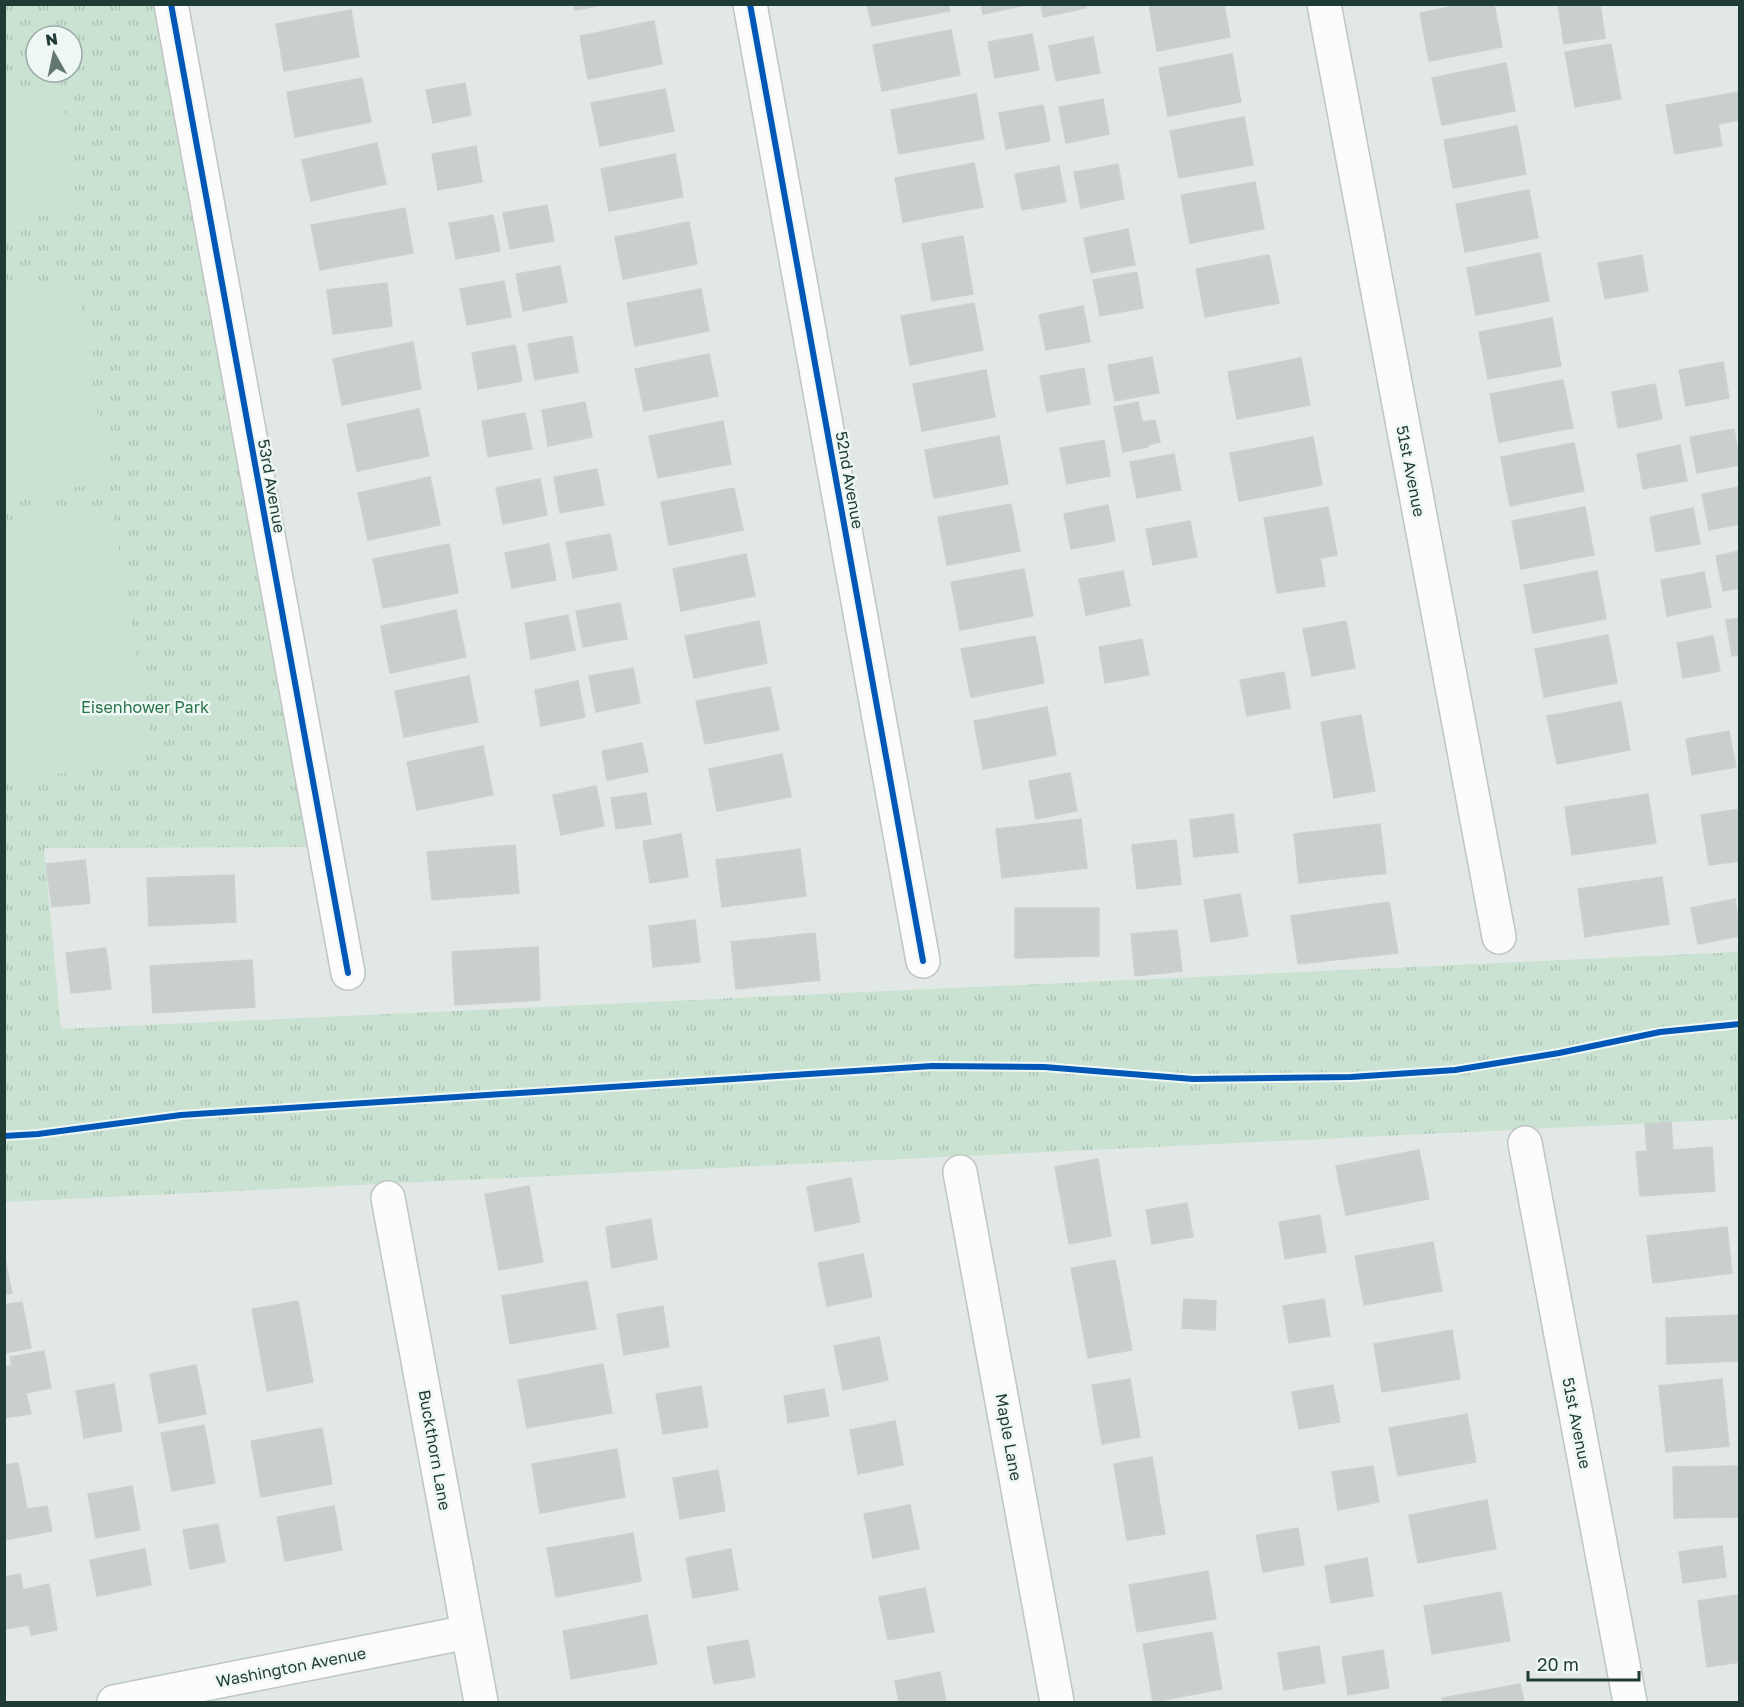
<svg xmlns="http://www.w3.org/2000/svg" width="1744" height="1707" font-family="'Golos Text',sans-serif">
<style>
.grass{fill:url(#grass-tufts);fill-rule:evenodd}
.garden{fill:#cae2d2}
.building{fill:#c9cfcd;stroke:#cbd1ce;stroke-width:1.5}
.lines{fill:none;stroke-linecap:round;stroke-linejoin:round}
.minor-casing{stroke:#bfc5c3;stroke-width:36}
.minor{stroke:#fbfcfb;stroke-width:33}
.cycleway-casing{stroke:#eff7f4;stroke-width:10}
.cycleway{stroke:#0057b8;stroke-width:6}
.labels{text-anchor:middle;stroke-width:5;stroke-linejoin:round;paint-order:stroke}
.street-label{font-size:16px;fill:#1f3b36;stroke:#eff7f4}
.park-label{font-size:16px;fill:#28744a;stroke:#eff7f4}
</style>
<defs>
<pattern id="grass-tufts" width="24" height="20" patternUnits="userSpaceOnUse" patternTransform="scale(1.5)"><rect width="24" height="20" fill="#cae2d2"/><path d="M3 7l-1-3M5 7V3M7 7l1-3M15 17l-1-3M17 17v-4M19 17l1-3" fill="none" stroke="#adc3b5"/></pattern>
</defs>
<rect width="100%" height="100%" fill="#e2e8e5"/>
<path class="grass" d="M4 5H158L312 847 44 848 61 1029 1739 952V1119L5 1202ZM36 36H72V72H36Z"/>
<path class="garden" d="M61 83 78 211 5 221V90Z
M77 280 108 482 5 498V291Z
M112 505 149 731 125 765 5 781V521Z"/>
<path class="building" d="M574 4H606L575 10Z
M867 4H948L950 11 872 26Z
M981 4H1026L1027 5 983 14Z
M1041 4H1086V8L1043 17Z
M1149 4H1224L1230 37 1157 51Z
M1465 4H1494L1502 47 1429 61 1420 13Z
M1558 4H1600L1605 38 1564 44Z
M351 10 359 57 284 71 276 24Z
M654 21 662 64 588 79 580 36Z
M951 30 960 75 882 91 873 45Z
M1032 34 1039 70 995 78 988 42Z
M1093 37 1100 73 1056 81 1049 46Z
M1611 44 1621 99 1575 107 1565 52Z
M1232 54 1241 102 1168 116 1159 68Z
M1506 63 1515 111 1442 125 1432 78Z
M362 78 371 122 295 137 287 92Z
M465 83 471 115 433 123 426 90Z
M665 89 674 131 600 146 591 103Z
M1739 92 1740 120 1718 124 1722 146 1675 154 1666 105Z
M976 94 984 139 899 154 891 110Z
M1103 99 1109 134 1066 143 1059 107Z
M1043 105 1050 141 1006 149 999 113Z
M1244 117 1253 165 1179 178 1170 131Z
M1517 126 1526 174 1453 188 1444 140Z
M377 143 386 184 311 201 302 160Z
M476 146 482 182 438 190 432 154Z
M675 154 683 197 609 211 601 169Z
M974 163 983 207 903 222 895 178Z
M1118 164 1124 199 1081 208 1074 172Z
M1059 166 1066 202 1022 210 1015 174Z
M1255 182 1264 229 1190 243 1181 195Z
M1529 190 1538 238 1465 252 1456 204Z
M547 205 554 241 510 249 503 213Z
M405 208 413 253 320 270 311 225Z
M493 215 500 251 456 259 449 223Z
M689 222 697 264 623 279 615 237Z
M1128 229 1135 265 1091 273 1084 238Z
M963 236 973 294 932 301 922 244Z
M1540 253 1549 301 1476 315 1467 268Z
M1269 255 1279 303 1205 317 1196 269Z
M1642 255 1648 291 1605 299 1598 263Z
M560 266 567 302 523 311 516 274Z
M1137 272 1143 308 1100 316 1093 280Z
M504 281 511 317 467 325 460 289Z
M387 283 392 326 333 334 327 290Z
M701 289 709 331 635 346 627 303Z
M974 303 983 350 910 365 901 316Z
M1083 306 1090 342 1046 350 1039 315Z
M1552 318 1561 366 1488 379 1479 332Z
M572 336 578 372 535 380 528 344Z
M413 342 421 389 342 405 333 359Z
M515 345 522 381 478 389 472 353Z
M709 354 718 396 644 411 635 369Z
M1152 357 1159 393 1115 401 1108 365Z
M1301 358 1310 405 1237 419 1228 372Z
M1723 362 1729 398 1686 406 1679 370Z
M1084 368 1090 404 1047 412 1040 376Z
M986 370 995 417 922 431 913 384Z
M1563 380 1573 428 1499 442 1490 394Z
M1655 384 1662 419 1618 428 1612 392Z
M585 402 592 437 548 446 542 410Z
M1138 402 1142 422 1155 420 1160 442 1148 445V447L1123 452 1114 407Z
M419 409 429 456 357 471 347 424Z
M525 413 532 449 488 457 482 421Z
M723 421 731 464 658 478 649 436Z
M1734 429 1740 465 1697 473 1690 437Z
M999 436 1008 484 934 498 925 450Z
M1313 437 1322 485 1239 501 1230 453Z
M1104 440 1110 476 1067 484 1060 448Z
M1574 443 1584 491 1510 506 1501 457Z
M1680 445 1687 481 1643 489 1637 454Z
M1174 454 1181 490 1137 498 1130 462Z
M597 469 604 505 560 513 554 477Z
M430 477 440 525 368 540 358 493Z
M540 479 547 515 503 524 496 488Z
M1740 487V524L1709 530 1702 494Z
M734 488 743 530 669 545 661 502Z
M1011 504 1020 551 947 565 938 517Z
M1108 505 1115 541 1071 549 1064 514Z
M1328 507 1337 555 1320 558 1325 586 1277 593 1264 518Z
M1585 507 1594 555 1521 569 1512 521Z
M1693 508 1700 544 1656 552 1650 517Z
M1190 521 1197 557 1153 565 1146 529Z
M610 534 617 570 573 578 566 542Z
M449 544 458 593 383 608 373 559Z
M549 544 556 580 512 588 505 553Z
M1740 551V588L1723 591 1716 556Z
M746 554 755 596 681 611 673 569Z
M1024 569 1033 616 960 630 951 582Z
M1123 571 1130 606 1086 615 1079 579Z
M1597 571 1606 619 1533 633 1524 585Z
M1704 572 1711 607 1667 616 1661 580Z
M620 603 627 639 583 647 576 611Z
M456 610 466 657 390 673 381 626Z
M568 615 575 650 531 659 525 623Z
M1740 618V655L1732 656 1726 620Z
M759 621 767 663 694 678 685 636Z
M1346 621 1355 668 1312 676 1303 629Z
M1608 635 1617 683 1544 697 1535 649Z
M1035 636 1044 683 971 697 961 649Z
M1713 636 1720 671 1683 678 1677 643Z
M1142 639 1149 675 1105 683 1099 647Z
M633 668 640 703 596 712 589 676Z
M1284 672 1290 708 1247 716 1240 680Z
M469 676 478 722 404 737 395 691Z
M578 681 585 717 541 726 535 690Z
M770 687 779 730 705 744 696 701Z
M1621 702 1630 750 1557 764 1547 716Z
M1047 707 1056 755 983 769 974 721Z
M1361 715 1375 791 1334 798 1321 722Z
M1729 731 1736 767 1692 775 1686 739Z
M642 743 648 772 607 780 602 751Z
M483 746 493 795 417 810 407 762Z
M782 754 791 797 717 811 709 769Z
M1070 773 1077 811 1036 819 1029 781Z
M596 786 604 826 561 835 553 795Z
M646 793 651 824 616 829 611 798Z
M1648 794 1656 843 1572 855 1565 807Z
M1740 809V861L1709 865 1701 815Z
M1233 814 1238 852 1194 857 1190 820Z
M1081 819 1087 868 1002 878 996 829Z
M1380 824 1386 873 1299 883 1294 834Z
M681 834 688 877 650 883 643 841Z
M1176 840 1181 884 1137 889 1132 845Z
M515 845 519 893 432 900 427 852Z
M800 849 806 896 722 907 716 860Z
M85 860 90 903 52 907 46 864Z
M234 875 236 922 149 926 147 878Z
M1662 877 1669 924 1585 937 1578 889Z
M1240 894 1248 936 1211 942 1204 900Z
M1735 899 1740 936 1698 944 1691 908Z
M1389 902 1398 953 1298 964 1291 916Z
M1015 908H1099V956L1015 958Z
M695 920 700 962 653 967 649 926Z
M1177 930 1182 971 1135 976 1131 934Z
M815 933 820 980 736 989 731 942Z
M538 947 540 1000 455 1005 452 952Z
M106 948 111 989 71 993 66 953Z
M252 960 255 1007 153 1013 150 966Z
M1671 1122 1673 1150 1712 1147 1715 1191 1640 1196 1636 1152 1647 1151 1645 1124Z
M1419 1150 1429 1199 1346 1215 1336 1166Z
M1098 1159 1111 1236 1069 1244 1055 1167Z
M851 1178 860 1222 815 1231 807 1187Z
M529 1186 543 1262 499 1270 485 1194Z
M1187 1203 1193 1237 1152 1244 1146 1210Z
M1320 1215 1326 1252 1285 1259 1279 1222Z
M651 1219 657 1259 612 1268 606 1227Z
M1727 1227 1732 1273 1653 1283 1647 1236Z
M1433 1242 1442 1291 1364 1305 1355 1256Z
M4 1254 12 1293 4 1295Z
M863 1254 872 1297 827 1306 818 1263Z
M1115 1260 1132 1350 1088 1358 1071 1268Z
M587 1281 596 1329 510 1344 502 1296Z
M1184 1299 1216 1301 1215 1330 1182 1328Z
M1324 1299 1330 1336 1289 1343 1283 1306Z
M298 1301 313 1382 267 1391 252 1309Z
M22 1302 31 1348 4 1353V1305Z
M663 1306 669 1347 624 1355 617 1314Z
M1740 1315V1361L1667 1364 1666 1318Z
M1452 1330 1460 1379 1382 1392 1374 1344Z
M879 1337 888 1380 843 1390 834 1346Z
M44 1351 51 1388 26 1393 31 1414 4 1418V1367L12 1366 10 1357Z
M603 1364 612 1413 527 1428 518 1380Z
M196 1365 206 1414 159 1423 150 1374Z
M1130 1379 1140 1437 1102 1444 1092 1385Z
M1722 1379 1729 1446 1666 1452 1659 1386Z
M114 1384 122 1431 84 1438 76 1391Z
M1333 1385 1340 1422 1299 1429 1292 1392Z
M701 1386 708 1427 663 1434 656 1394Z
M824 1389 829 1416 788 1423 784 1396Z
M1467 1414 1476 1462 1398 1476 1389 1428Z
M895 1421 903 1465 858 1474 850 1430Z
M204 1425 215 1483 172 1491 161 1433Z
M322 1428 332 1484 261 1497 251 1441Z
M617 1449 625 1497 540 1513 532 1464Z
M1152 1457 1165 1534 1127 1540 1114 1464Z
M18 1463 27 1509 47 1506 52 1531 4 1540V1465Z
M1373 1466 1379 1502 1338 1510 1332 1472Z
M1740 1466V1517L1674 1518 1673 1467Z
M718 1470 725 1511 680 1519 673 1478Z
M132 1486 140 1530 96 1538 88 1494Z
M1487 1500 1496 1549 1418 1563 1409 1515Z
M910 1505 919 1549 873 1558 864 1514Z
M334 1506 342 1550 285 1561 277 1517Z
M218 1524 225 1562 190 1569 183 1530Z
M1298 1528 1304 1565 1263 1572 1256 1535Z
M633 1533 641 1581 556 1597 547 1548Z
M1722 1546 1726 1577 1683 1583 1679 1552Z
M145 1549 151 1585 97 1596 90 1560Z
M731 1549 738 1590 693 1598 686 1558Z
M1367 1558 1373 1596 1331 1603 1325 1566Z
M1208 1571 1216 1619 1137 1632 1129 1585Z
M20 1574 23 1590 49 1584 57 1630 31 1635 29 1625 4 1629V1577Z
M925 1588 934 1632 888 1640 879 1597Z
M1501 1592 1510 1641 1432 1654 1424 1606Z
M1737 1595 1740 1612V1662L1707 1667 1698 1601Z
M647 1615 657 1664 571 1679 563 1631Z
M1212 1632 1222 1689 1153 1702 1143 1644Z
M748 1640 755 1677 714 1684 707 1647Z
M1319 1646 1325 1683 1284 1690 1278 1653Z
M1383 1650 1389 1688 1348 1695 1342 1657Z
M940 1672 946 1702H899L895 1681Z
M1520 1684 1524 1702H1443L1442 1698Z"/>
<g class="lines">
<defs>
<path id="minor" d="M171 4 348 973
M750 4 923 961
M1324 4 1499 937
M1525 1143 1630 1702
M960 1172 1057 1702
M388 1198 481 1702
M114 1702 468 1632"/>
</defs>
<use href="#minor" class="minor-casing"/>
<use href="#minor" class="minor"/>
<defs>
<path id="cycleway" d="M171 4 348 973
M750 4 923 961
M4 1136 38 1134 181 1115 932 1066 1044 1067 1193 1079 1351 1077 1455 1070 1559 1053 1660 1032 1740 1024"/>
</defs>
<use href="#cycleway" class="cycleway-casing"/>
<use href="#cycleway" class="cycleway"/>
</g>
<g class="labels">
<g class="street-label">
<text transform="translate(1411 471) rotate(79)" y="6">51st Avenue</text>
<text transform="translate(850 480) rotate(80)" y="6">52nd Avenue</text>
<text transform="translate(272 486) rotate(80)" y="6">53rd Avenue</text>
<text transform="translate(1577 1423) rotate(79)" y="6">51st Avenue</text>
<text transform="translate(1009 1437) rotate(80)" y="6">Maple Lane</text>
<text transform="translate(435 1450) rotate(80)" y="6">Buckthorn Lane</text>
<text transform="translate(291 1667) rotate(-11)" y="6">Washington Avenue</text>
</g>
<g class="park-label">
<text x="145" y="713">Eisenhower Park</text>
</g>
</g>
<rect width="1744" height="1707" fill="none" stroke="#1f3b36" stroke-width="12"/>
<g transform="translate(54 54) rotate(351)"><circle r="28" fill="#eff7f4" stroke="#9caca8" stroke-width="1.5"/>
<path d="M0-4.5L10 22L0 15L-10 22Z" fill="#637873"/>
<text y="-9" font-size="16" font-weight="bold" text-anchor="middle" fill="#1f3b36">N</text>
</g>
<path d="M1528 1671v9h111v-9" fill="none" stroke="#1f3b36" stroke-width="3"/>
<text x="1537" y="1671" font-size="18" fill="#1f3b36" stroke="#eff7f4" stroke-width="4.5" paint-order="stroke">20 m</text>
</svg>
